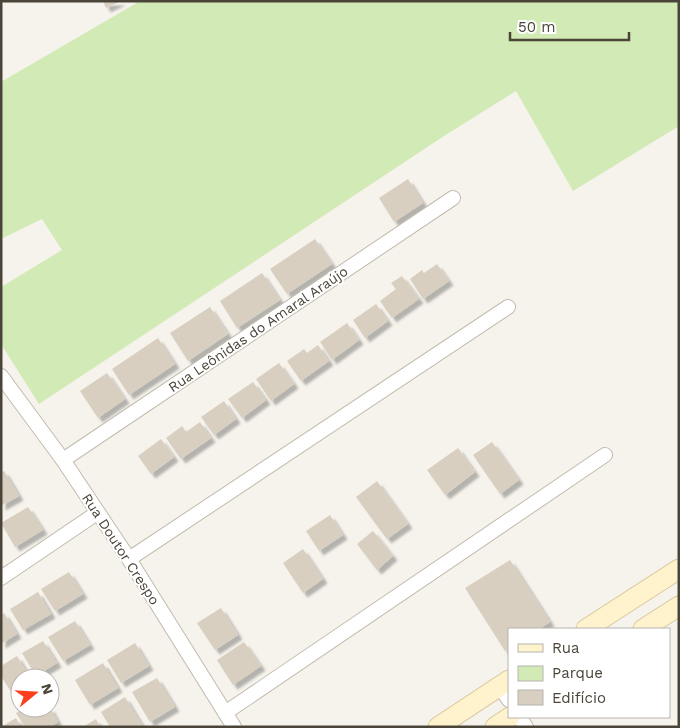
<svg xmlns="http://www.w3.org/2000/svg" width="680" height="728" font-family="'Work Sans',sans-serif">
<style>
.green{fill:#d2eab5}
.building{fill:#d8cfc1;filter:url(#shadow)}
.lines{fill:none;stroke-linecap:round;stroke-linejoin:round}
.street-casing{stroke:#c2bbae;stroke-width:16}
.secondary-casing{stroke:#d6c79b;stroke-width:21}
.street{stroke:#fff;stroke-width:14}
.secondary{stroke:#fff3cd;stroke-width:19}
.labels{text-anchor:middle;stroke-width:4;stroke-linejoin:round;paint-order:stroke}
.street-label{font-size:14px;fill:#4b4439;stroke:#fff}
</style>
<defs>
<filter id="shadow"><feDropShadow dx="4.5" dy="4.5" stdDeviation="1" flood-color="#0004"/></filter>
</defs>
<rect width="100%" height="100%" fill="#f6f3ec"/>
<path class="green" d="M140 1H679V126L573 191 516 91 444 136 39 404 1 344V287L62 250 42 219 1 239V82Z"/>
<path class="building" d="M103 1H121L106 8Z
M408 179 423 203 394 222 379 198Z
M315 239 332 264 287 294 270 269Z
M437 264 449 281 423 299 410 279 422 270 424 273Z
M262 273 280 300 237 328 220 301Z
M402 276 419 299 392 318 380 301 396 289 391 283Z
M376 304 388 321 365 338 353 320Z
M210 307 228 334 188 361 170 333Z
M347 323 359 340 332 360 320 342Z
M158 338 175 364 129 395 112 369Z
M318 345 329 361 301 381 287 361 304 349 307 353Z
M279 363 294 384 271 401 256 379Z
M107 373 125 399 98 418 80 391Z
M253 382 266 400 242 418 228 399Z
M224 401 236 419 214 435 201 417Z
M200 422 211 438 181 459 166 438 182 426 186 432Z
M161 439 174 457 151 474 138 456Z
M492 442 519 480 500 494 473 455Z
M458 448 475 472 445 495 427 470Z
M4 471 19 496 1 506V472Z
M377 481 408 524 387 539 356 497Z
M28 507 43 530 15 547 1 523Z
M330 515 343 535 319 551 306 531Z
M373 531 393 556 377 570 357 544Z
M303 549 323 579 303 593 283 563Z
M510 560 550 622 539 629H509V648L505 651 465 588Z
M69 572 83 594 55 611 41 589Z
M38 592 51 614 23 630 10 609Z
M221 608 238 635 215 650 197 623Z
M4 613 17 634 1 644V615Z
M75 621 90 645 63 661 48 637Z
M43 641 57 663 36 676 22 653Z
M244 642 261 666 233 685 217 660Z
M135 643 149 666 121 683 107 660Z
M17 656 30 678H20V691L13 695 1 676V666Z
M103 663 118 688 90 705 75 680Z
M157 678 175 707 150 722 132 692Z
M125 697 143 727H110L101 712Z
M25 708H50L58 722 50 727H25L16 713Z
M16 718 21 727H1Z
M96 719 100 727H83Z"/>
<g class="lines">
<defs>
<path id="street" d="M1 376 63 460 129 559 234 727
M63 460 453 198
M129 559 508 307
M1 578 97 513
M499 686 509 700
M225 713 605 455
M519 717 526 727"/>
<path id="secondary" d="M586 629 679 569
M643 629 679 606
M438 727 509 680
M495 727 510 717"/>
</defs>
<use href="#street" class="street-casing"/>
<use href="#secondary" class="secondary-casing"/>
<use href="#street" class="street"/>
<use href="#secondary" class="secondary"/>
</g>
<g class="labels">
<g class="street-label">
<text transform="translate(258 329) rotate(-34)" y="5">Rua Leônidas do Amaral Araújo</text>
<text transform="translate(121 549) rotate(57)" y="5">Rua Doutor Crespo</text>
</g>
</g>
<rect width="680" height="728" fill="none" stroke="#4b4439" stroke-width="5"/>
<rect x="508" y="628" width="162" height="90" fill="#ffffff" stroke="#b7b4b0"/>
<rect x="518" y="644" width="25" height="8" fill="#fff3cd" stroke="#b7b4b0"/>
<text x="552" y="653" font-size="15" fill="#4b4439">Rua</text>
<rect x="518" y="666" width="25" height="15" fill="#d2eab5" stroke="#b7b4b0"/>
<text x="552" y="678" font-size="15" fill="#4b4439">Parque</text>
<rect x="518" y="690" width="25" height="15" fill="#d8cfc1" stroke="#b7b4b0"/>
<text x="552" y="703" font-size="15" fill="#4b4439">Edifício</text>
<g transform="translate(35 693) rotate(72)"><circle r="24" fill="#ffffff" stroke="#b7b4b0"/>
<path d="M0-4L9 19L0 12L-9 19Z" fill="#fc3f1d"/>
<text y="-8" font-size="14" font-weight="bold" text-anchor="middle" fill="#4b4439">N</text>
</g>
<path d="M510 32v8h119v-8" fill="none" stroke="#4b4439" stroke-width="2.5"/>
<text x="518" y="32" font-size="15" fill="#4b4439" stroke="#ffffff" stroke-width="4" paint-order="stroke">50 m</text>
</svg>
